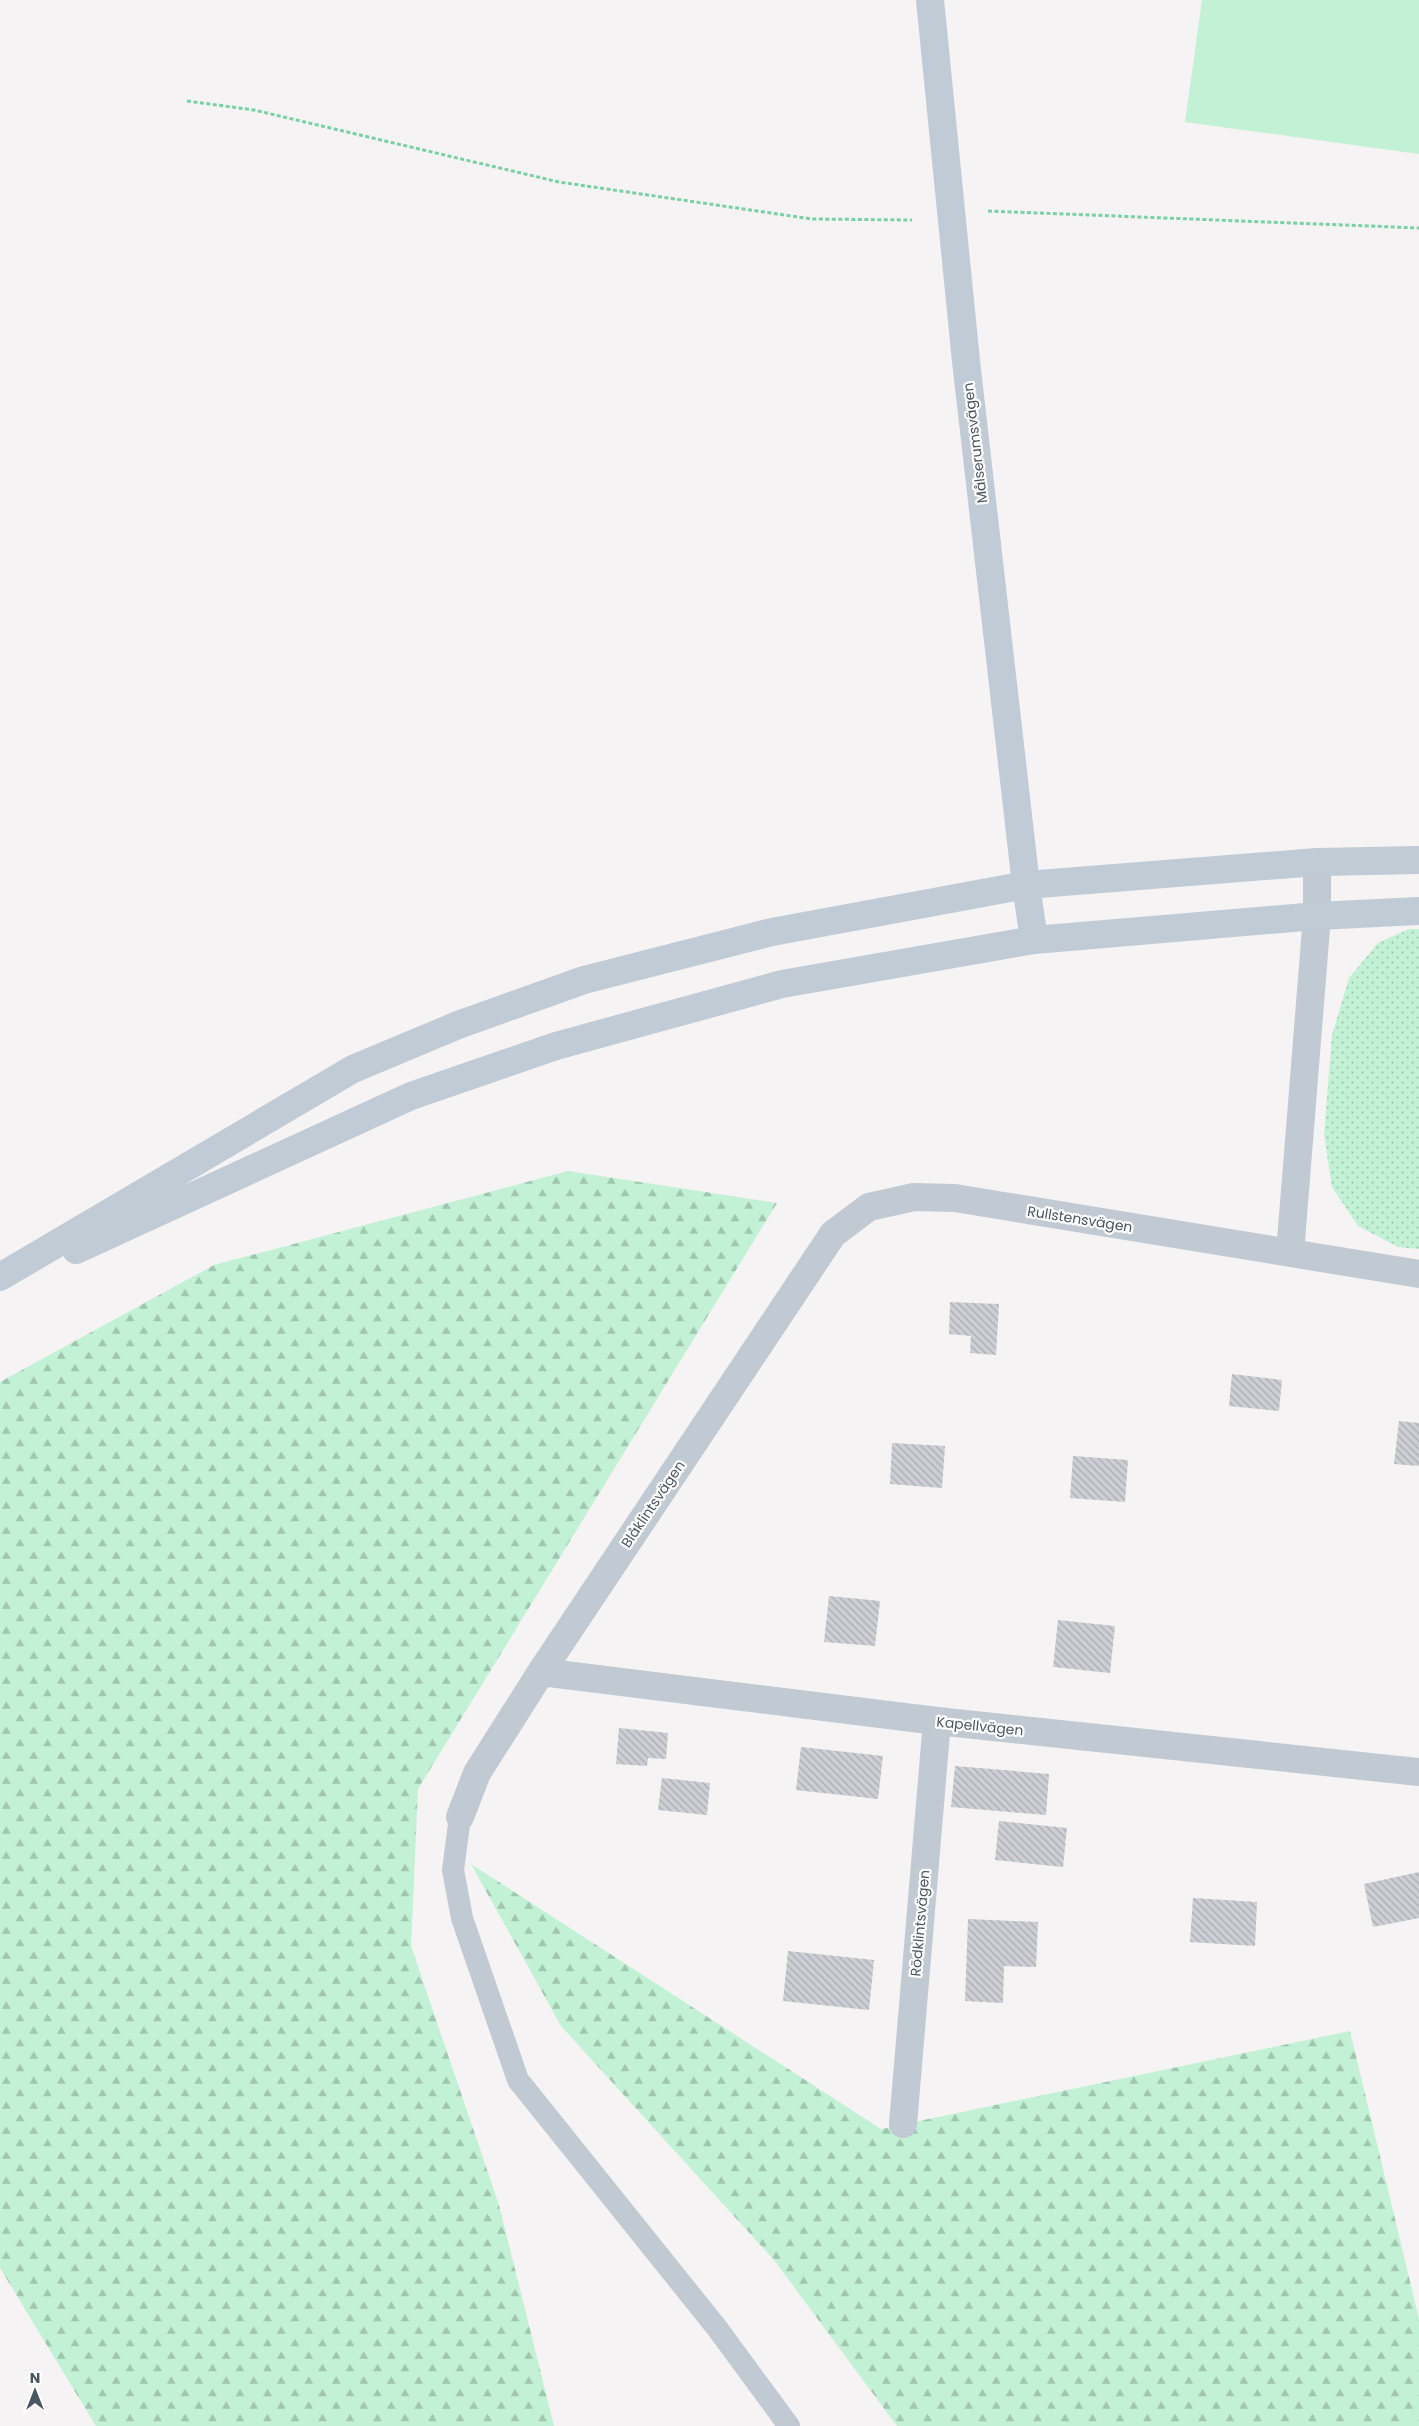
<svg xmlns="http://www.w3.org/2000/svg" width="1419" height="2426" font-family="Poppins,sans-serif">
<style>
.grass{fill:url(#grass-dots)}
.forest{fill:url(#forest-firs)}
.park{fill:#c3f1d5}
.building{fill:url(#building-back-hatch)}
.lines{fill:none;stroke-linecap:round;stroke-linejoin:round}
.path{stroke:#7ad0a6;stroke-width:3;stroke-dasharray:4 2.5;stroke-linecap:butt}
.lane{stroke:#c1cad2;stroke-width:22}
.street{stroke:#c1cad2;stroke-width:28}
.secondary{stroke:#c1cbd6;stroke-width:28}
.labels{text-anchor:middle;stroke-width:4.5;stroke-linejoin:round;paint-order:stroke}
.street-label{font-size:14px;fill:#4a5661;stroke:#fff}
</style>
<defs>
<pattern id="grass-dots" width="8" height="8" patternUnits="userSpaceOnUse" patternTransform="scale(1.25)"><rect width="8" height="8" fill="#c3f1d5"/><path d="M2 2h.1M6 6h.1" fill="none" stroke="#a0c6b0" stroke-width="1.8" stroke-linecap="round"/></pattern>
<pattern id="forest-firs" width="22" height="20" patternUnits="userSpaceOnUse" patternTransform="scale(1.25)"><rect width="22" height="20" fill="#c3f1d5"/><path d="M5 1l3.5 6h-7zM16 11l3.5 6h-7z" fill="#a0c6b0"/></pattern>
<pattern id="building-back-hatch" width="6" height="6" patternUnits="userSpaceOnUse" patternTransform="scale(1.25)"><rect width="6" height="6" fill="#cdcfd5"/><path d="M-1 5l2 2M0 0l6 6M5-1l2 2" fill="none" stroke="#a8abb0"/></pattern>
</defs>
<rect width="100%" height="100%" fill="#f5f3f3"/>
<path class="grass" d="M1409 929H1419V1249L1398 1247 1358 1226 1332 1187 1324 1135 1332 1035 1349 978 1378 943Z"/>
<path class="forest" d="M568 1171 777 1203 418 1789 411 1946 499 2205 554 2426H96L0 2268V1382L214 1265Z
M471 1864 881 2129 1350 2031 1419 2319V2426H897L774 2260 561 2026Z"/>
<path class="park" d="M1202 0H1419V154L1185 122Z"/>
<path class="building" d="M950 1302 999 1304 996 1355 970 1353 971 1336 949 1334Z
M1232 1374 1282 1380 1279 1411 1229 1406Z
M1399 1421 1419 1423V1466L1394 1464Z
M892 1443 945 1446 942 1488 890 1484Z
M1073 1456 1128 1460 1125 1502 1070 1498Z
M829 1596 880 1601 875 1646 824 1642Z
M1058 1620 1115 1626 1110 1673 1053 1667Z
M619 1728 668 1733 666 1759 648 1758 647 1766 616 1764Z
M801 1747 883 1756 878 1799 796 1790Z
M955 1766 1049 1774 1046 1815 951 1807Z
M662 1778 710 1783 707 1815 658 1810Z
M999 1821 1067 1828 1063 1867 995 1860Z
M1419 1872V1918L1373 1927 1364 1884Z
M1193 1898 1257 1902 1255 1946 1190 1942Z
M968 1919 1038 1922 1036 1967 1004 1966 1003 2003 965 2001Z
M788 1951 874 1960 869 2010 783 2001Z"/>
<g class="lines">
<path class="path" d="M187 101 254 110 559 182 812 219 912 220
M988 211 1419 228"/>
<path class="lane" d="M460 1817 453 1870 462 1918 518 2080 717 2328 789 2426"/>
<path class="street" d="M1290 1253 1317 916V862
M541 1672 937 1721 1419 1772
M460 1817 477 1773 541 1672 833 1234 869 1207 914 1197 955 1198 1419 1274
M903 2124 937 1721"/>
<path class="secondary" d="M930 0 966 361 1026 885 1034 940
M76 1250 411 1096 556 1046 782 984 1034 940 1317 916 1419 911
M0 1277 353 1069 458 1025 584 980 772 932 1026 885 1317 862 1419 860"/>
</g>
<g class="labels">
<g class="street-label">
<text transform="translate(975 443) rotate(-97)" y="5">Målserumsvägen</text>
<text transform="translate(1080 1219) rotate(9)" y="5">Rullstensvägen</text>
<text transform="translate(653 1504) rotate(-56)" y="5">Blåklintsvägen</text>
<text transform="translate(980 1726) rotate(6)" y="5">Kapellvägen</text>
<text transform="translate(920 1923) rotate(-85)" y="5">Rödklintsvägen</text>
</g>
</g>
<g transform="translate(35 2391)" stroke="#ffffff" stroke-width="4" paint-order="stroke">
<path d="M0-4L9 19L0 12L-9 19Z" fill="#4a5661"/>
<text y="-8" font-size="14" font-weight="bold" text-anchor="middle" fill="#4a5661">N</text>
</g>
</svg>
